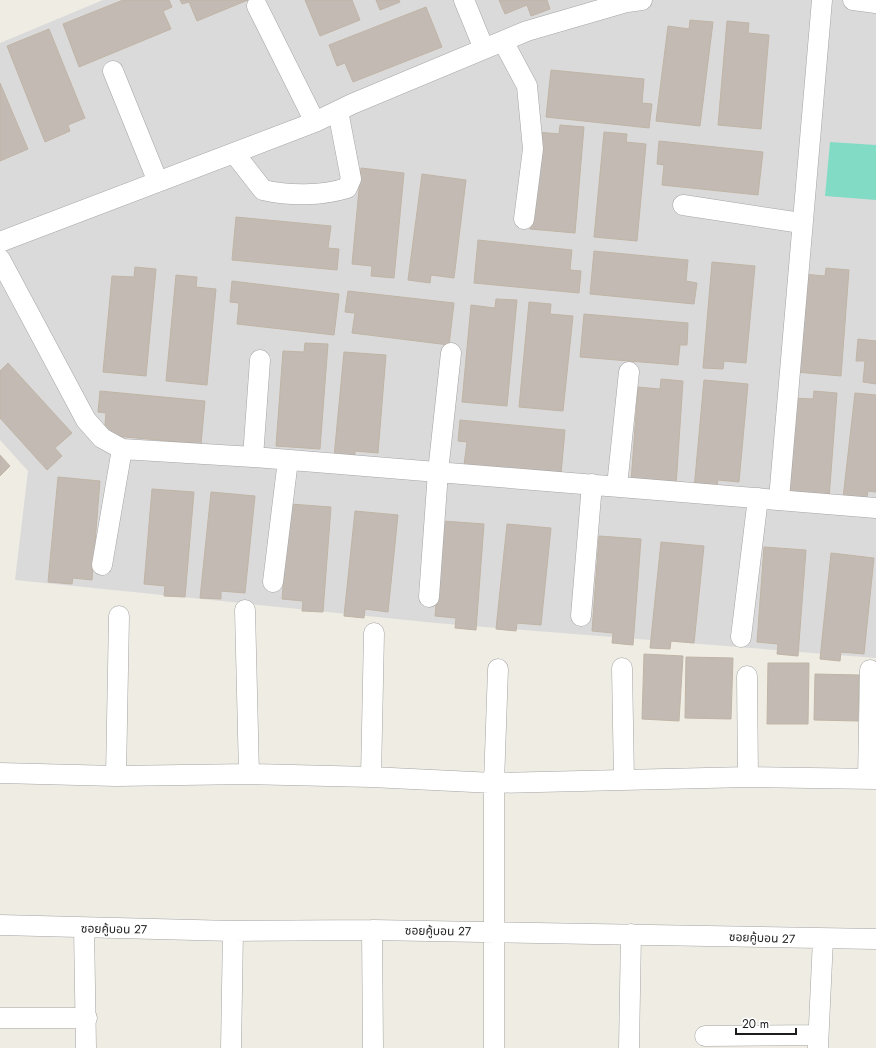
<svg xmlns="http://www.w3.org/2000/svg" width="876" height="1048" font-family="Jost,'Noto Sans Thai',sans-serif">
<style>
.residential{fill:#dbdada}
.pitch{fill:#82dcc5}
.building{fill:#c3bbb3;stroke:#c0b4a6}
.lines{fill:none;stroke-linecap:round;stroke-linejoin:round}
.minor-casing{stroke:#a4a4a4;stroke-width:21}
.minor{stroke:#fff;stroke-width:20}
.labels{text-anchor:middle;stroke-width:3;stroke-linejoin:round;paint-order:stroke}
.street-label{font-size:12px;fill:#1d1d1d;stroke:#fff}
</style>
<rect width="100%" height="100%" fill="#eeece3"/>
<path class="residential" d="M103 0H876V658L436 623 15 580 28 471 0 440V43Z"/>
<path class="pitch" d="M830 142 876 145V200L825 196Z"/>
<path class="building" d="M123 0H169L172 7 163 11 171 29 79 67 63 24Z
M180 0H248L197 21 189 2 182 4Z
M305 0H352L360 20 320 36Z
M376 0H399L400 2 380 10Z
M499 0H547L550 9 531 16 527 5 505 14Z
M426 7 442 47 353 82 345 63 337 66 329 45Z
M690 20 713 22 700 126 656 121 668 26 689 29Z
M727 21 749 23 748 33 769 35 761 129 718 125Z
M49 29 85 118 68 125 70 131 45 142 7 46Z
M551 70 644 79 642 103 652 104 649 128 546 117Z
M0 83 28 149 0 161Z
M560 125 584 127 575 233 530 229 538 132 559 134Z
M604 132 627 134 626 142 646 144 637 241 594 237Z
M659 141 763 152 758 195 662 185 664 165 657 164Z
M361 168 404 173 394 278 371 276 372 266 352 264Z
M422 174 466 180 454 278 431 275 430 283 408 280Z
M236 217 331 226 328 248 339 249 337 270 232 260Z
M478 240 572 250 570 270 581 271 579 293 474 283Z
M594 251 688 260 686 281 697 283 694 304 590 294Z
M712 262 755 266 746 363 724 361 723 369 703 368Z
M135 267 156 269 146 376 103 372 112 276 134 277Z
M826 268 849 270 841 376 796 372 803 274 825 276Z
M176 275 197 277 196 287 216 289 207 385 166 381Z
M232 281 339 294 334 335 237 324 239 303 230 302Z
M348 291 454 303 449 345 352 333 355 313 345 312Z
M496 299 517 300 507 406 462 402 471 305 495 308Z
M529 302 551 304 550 314 573 316 563 411 519 407Z
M584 314 688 323 687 345H680L678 365 580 357Z
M858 339 876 341V384L863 382 865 361H856Z
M305 343 328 344 320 449 276 446 283 351 304 352Z
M344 352 386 355 378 453 355 451V459L334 457Z
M8 363 72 433 55 448 62 456 47 470 0 418V371Z
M661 379 683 381 676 486 631 482 638 387 660 389Z
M704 380 748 384 739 482 718 480 716 490 694 489Z
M100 391 205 401 201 444 104 435 106 413 98 412Z
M814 391 837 393 829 499 784 495 792 398 813 399Z
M855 393 876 395V492L868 491 866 501 843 498Z
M460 420 565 430 561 474 464 465 467 442 458 441Z
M0 455 10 466 0 476Z
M58 477 100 481 92 580 73 578 72 584 48 582Z
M152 489 194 492 185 597 164 596 165 586 144 584Z
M211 492 255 496 245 593 221 591V599L200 598Z
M290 504 331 507 323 612 302 611 303 601 282 599Z
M355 511 398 515 388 612 365 609 364 618 344 616Z
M443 521 484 524 476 630 455 628 456 618 435 616Z
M507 524 551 528 541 625 517 623 516 631 496 629Z
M599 536 641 539 633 645 612 643 613 633 592 631Z
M661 542 704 546 694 643 671 641 670 649 650 648Z
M764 547 806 550 798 656 777 654 778 644 757 642Z
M831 553 874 558 864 654 841 652 840 661 820 659Z
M644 654 683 656 679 721 642 719Z
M686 657 733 658 731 719 685 718Z
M768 663H809L808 724H767Z
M815 674 859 675 858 721 814 720Z"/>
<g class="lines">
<defs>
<path id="minor" d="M464 0 484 49
M853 0 876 3
M257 6 315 122
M503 41 527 86 533 149 524 219
M113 71 158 182
M234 153 263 190C289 196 322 196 347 188L351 179 338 111
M683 205 801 223
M0 242 315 122 352 104 527 31 627 2 642 0
M0 259 86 420 102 438 122 449 253 457 876 508
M253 457 260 360
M617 486 629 372
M779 499 822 0
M102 565 122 449
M273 582 288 460
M429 597 438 472 451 353
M245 610 249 774
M581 616 592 484
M741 637 758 498
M622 668 624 780
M747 676 748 777
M0 773 116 776 249 774 371 777 494 783 748 777 876 779
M116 776 119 616
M371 777 374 633
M868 779 870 670
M0 925 233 931 372 930 876 939
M84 928 86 1048
M372 930 373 1048
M0 1018H87
M705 1036 818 1035
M818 1047 823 939
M231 1048 233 931
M494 1048V783L498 669
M629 1048 631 934"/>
</defs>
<use href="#minor" class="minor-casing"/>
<use href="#minor" class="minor"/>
</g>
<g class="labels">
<g class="street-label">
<text transform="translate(114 929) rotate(1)" y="4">ซอยคู้บอน 27</text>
<text transform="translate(438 931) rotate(1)" y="4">ซอยคู้บอน 27</text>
<text transform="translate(762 938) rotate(2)" y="4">ซอยคู้บอน 27</text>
</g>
</g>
<path d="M736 1028v6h60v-6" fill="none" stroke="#1d1d1d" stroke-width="2"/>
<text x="742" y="1028" font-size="12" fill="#1d1d1d" stroke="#ffffff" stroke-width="3" paint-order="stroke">20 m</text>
</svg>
